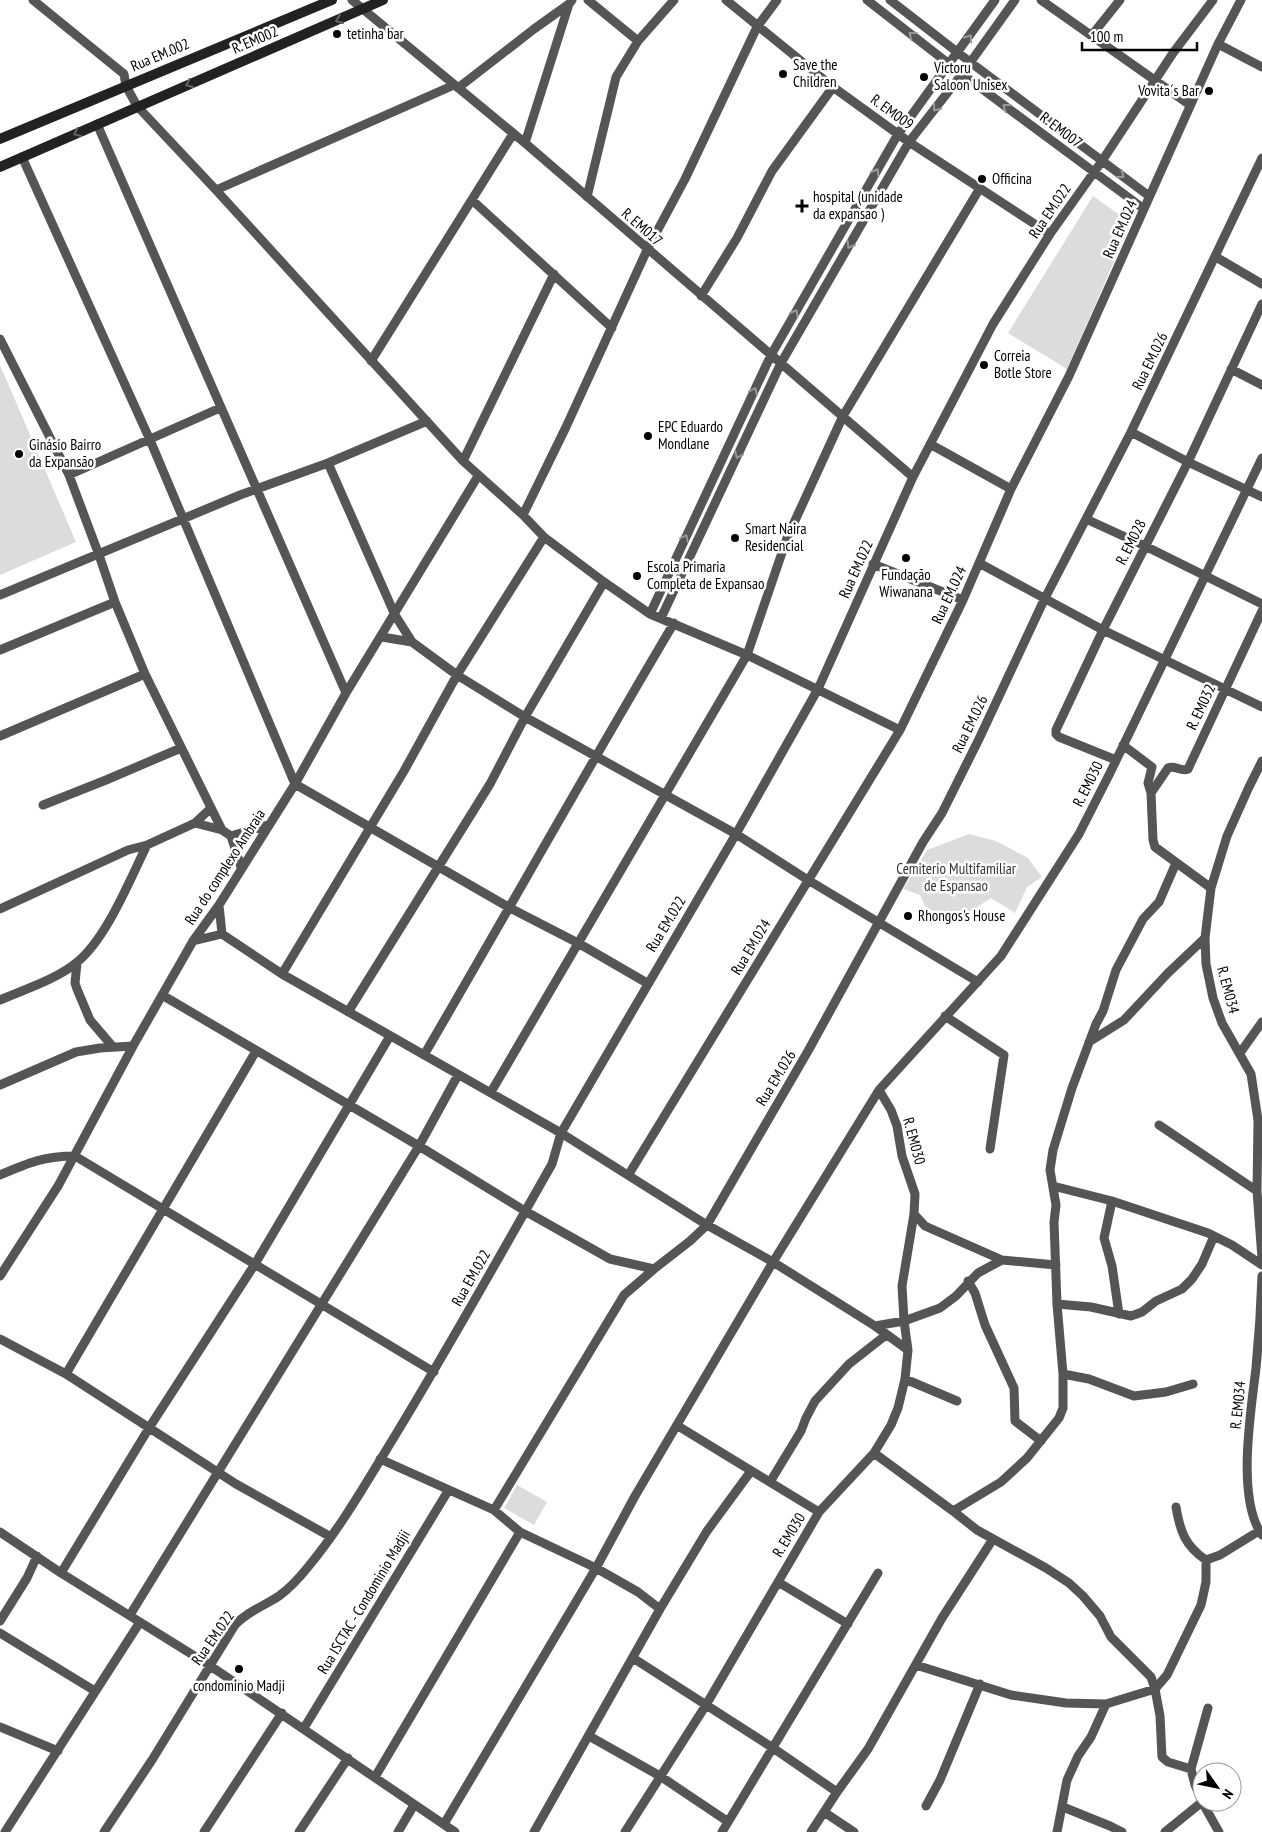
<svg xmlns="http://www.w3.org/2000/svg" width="1262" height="1832" font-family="'PT Sans Narrow',sans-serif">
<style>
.green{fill:#dcdcdc}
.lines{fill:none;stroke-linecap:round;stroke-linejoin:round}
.street{stroke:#555;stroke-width:9}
.secondary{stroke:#222;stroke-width:10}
.oneway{stroke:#646464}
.oneway2{stroke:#999}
.poi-dot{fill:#000;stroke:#fff;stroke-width:2}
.labels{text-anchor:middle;stroke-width:5;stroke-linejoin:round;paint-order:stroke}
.poi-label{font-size:15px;fill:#000;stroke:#fff;text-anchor:start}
.street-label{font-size:15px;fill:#000;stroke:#fff}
.park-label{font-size:15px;fill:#333;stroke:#fff}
</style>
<rect width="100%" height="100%" fill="#fff"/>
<path class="green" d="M1093 196 1131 223 1067 369 1008 333Z
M0 365 76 542 0 575Z
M969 834 996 841 1028 858 1042 877 1027 887 1015 913 991 898 952 923 925 906 920 895 903 889 927 850Z
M517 1485 547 1502 534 1525 504 1508Z"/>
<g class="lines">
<path class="street" d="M33 0 124 74 126 86 137 106 216 190 463 461 523 515 544 537 604 582 650 614 747 655 900 730
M352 0 525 143 913 477
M588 0 638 41
M726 0 833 87 909 142 1050 234
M867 0 962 74 1144 209
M890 0 970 62 1149 196
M1041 0 1190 105
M1092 35 1120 0
M1218 44 1262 67
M458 88 534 29 569 4
M97 124 346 693
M525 143 569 4 572 0
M22 157 150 440 295 784 510 908 578 943 647 983
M216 190 454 85
M587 197 616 77 638 41 674 0
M472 200 612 328
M1216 257 1262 284
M701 296 737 238 772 171 833 87
M0 339 69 475 99 555 115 602 145 674 222 830
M371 361 513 134
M1231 369 1262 385
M1131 432 1188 462 1262 497
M930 444 1011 489
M463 461 554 274
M328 463 395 615 412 642 457 675 525 717 736 834 808 880 978 982
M69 475 220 408
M523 515 566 427 647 250 685 179 757 27 777 0
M1086 519 1145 546 1262 604
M979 563 1103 630 1262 707
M873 564 963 600
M0 595 240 495 328 463 427 421
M650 614 771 355 898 134 995 0
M661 618 781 363 909 142 962 74 1015 0
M382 637 412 642
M0 650 115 602
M0 736 145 674
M1123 745 1152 767 1148 783 1151 793 1153 840 1155 847 1211 888
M1116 760 1059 737 1056 734V730L1103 630 1188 462 1262 304
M1262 761 1249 787 1227 836 1211 888 1205 938 1206 964 1213 998 1222 1023 1251 1074 1258 1120 1257 1191 1262 1259
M1151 793 1168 768C1175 765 1181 772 1188 769L1262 611
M43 805 106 780 181 748
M195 823 222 830 231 836 241 867
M231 836 268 825
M219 905 222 934
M0 909 128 850 147 845 195 823 211 808
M193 941 222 934 282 974 561 1133 707 1225 773 1262 875 1326 908 1350
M77 963 75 983 77 989 90 1020 113 1047
M282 974 404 771 457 675 544 537
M162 995 419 1146 525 1211 610 1259 654 1269
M0 1000C23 990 57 979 76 963 106 940 130 879 147 845
M348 1012 490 784 525 717 604 582
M945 1016 1004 1055 990 1149
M1089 1042 1124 1020 1168 973 1205 938
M1240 1053 1262 1022
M424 1055C508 911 589 766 674 623
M0 1085 76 1052 100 1048 133 1046
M491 1092 747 655 787 538 843 416 980 188
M1159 1125 1257 1191
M629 1174 900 730 963 600 1011 489 1069 376 1218 44 1241 0
M0 1175C28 1163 44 1156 75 1156L434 1372
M1053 1186 1112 1201 1208 1233 1232 1245 1262 1265
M1112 1201 1104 1238 1112 1266 1119 1314
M914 1214 925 1226 1002 1260 1056 1265
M0 1276 58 1186 133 1046 193 941 219 905 295 784 346 693 478 476
M1262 1276C1261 1306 1259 1337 1256 1368 1251 1411 1236 1498 1262 1535
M968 1281 975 1293 985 1325 1014 1388 1015 1421 1041 1441
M1057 1304 1091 1307 1131 1316 1142 1312 1156 1301 1182 1289 1192 1279 1202 1264 1214 1236
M875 1326 904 1321 940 1308 956 1296 978 1273 1002 1260
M0 1339 66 1374 236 1484 331 1537
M66 1374 256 1051
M1063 1374 1089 1379 1134 1396 1166 1392 1193 1384
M905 1379 957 1401
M678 1426 819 1512
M874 1453 953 1511 977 1530 1046 1568 1069 1583 1083 1596 1100 1616 1111 1637 1151 1677 1155 1689 1160 1716 1162 1757 1168 1762 1191 1769 1195 1785 1202 1801
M380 1459 494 1510 520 1532 596 1568 638 1592 660 1609
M770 1482 801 1431 806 1418 815 1401 849 1364 886 1335
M1176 1507C1180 1531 1185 1546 1206 1560L1220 1555 1259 1531
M494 1510 624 1295 654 1269 690 1241 707 1225 808 1051 923 842 942 813 979 739 1044 600 1131 432 1262 158
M953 1511 1001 1482 1027 1458 1059 1418 1063 1408V1374L1057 1304 1054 1222 1056 1205 1050 1170 1053 1150 1072 1088 1096 1024 1103 1011 1116 970 1143 919 1159 902 1176 863
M0 1532 61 1573 209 1665 455 1832
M61 1573 149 1428 255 1264 390 1036
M778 1582 848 1624
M130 1615 419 1146 458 1075
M0 1621 27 1578 37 1556
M0 1633 95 1691
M633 1658 773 1748 837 1792
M916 1665 1011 1695 1066 1703 1106 1704 1155 1689 1167 1675 1201 1605 1206 1582V1560
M0 1727 58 1751
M304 1728 448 1491
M589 1736 660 1776 727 1821
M1191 1769 1208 1708
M375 1777 520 1532
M1202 1802 1219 1832
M926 1806 940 1780 980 1684
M1063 1807 1110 1826 1122 1832
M824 1812 854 1832
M444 1824 596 1568 635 1496 773 1262 879 1090
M5 1832 140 1622
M104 1832 152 1760 235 1625C248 1611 264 1606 279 1596 290 1588 300 1577 308 1567 342 1526 369 1478 396 1434 450 1345 501 1254 552 1164L561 1133 736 834 818 689 913 477 993 324 1050 234 1102 161 1173 53 1213 0
M204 1832 282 1713
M299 1832 348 1758
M398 1832 414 1805
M534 1832 660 1609 707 1531 751 1471
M625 1832 706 1705 819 1512 874 1453 891 1425 898 1408 905 1379 908 1350 904 1321 902 1286 914 1214 915 1194 902 1156 897 1126 891 1110 879 1090 1001 956 1079 834 1110 773 1262 458
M722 1832 878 1573
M811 1832 837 1792 868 1749 942 1618 993 1539
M1057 1832 1067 1780 1078 1756 1091 1737 1106 1704
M1165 1832 1202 1802"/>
<path class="secondary" d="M0 139 332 0
M0 167 383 0"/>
</g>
<defs><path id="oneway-chevron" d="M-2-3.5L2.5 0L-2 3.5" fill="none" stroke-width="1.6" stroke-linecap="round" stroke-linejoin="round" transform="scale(1.25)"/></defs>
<g class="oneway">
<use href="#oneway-chevron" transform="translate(339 20) rotate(157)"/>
<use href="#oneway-chevron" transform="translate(189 84) rotate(157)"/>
<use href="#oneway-chevron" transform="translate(77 133) rotate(156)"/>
</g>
<g class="oneway2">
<use href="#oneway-chevron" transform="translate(912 35) rotate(-142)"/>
<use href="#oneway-chevron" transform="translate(969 38) rotate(-55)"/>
<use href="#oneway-chevron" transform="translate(1006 107) rotate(-143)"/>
<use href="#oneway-chevron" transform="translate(936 108) rotate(128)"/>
<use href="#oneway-chevron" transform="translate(876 172) rotate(-60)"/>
<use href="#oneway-chevron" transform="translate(1121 175) rotate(37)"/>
<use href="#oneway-chevron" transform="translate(850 245) rotate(120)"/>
<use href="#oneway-chevron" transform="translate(795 313) rotate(-60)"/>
<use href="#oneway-chevron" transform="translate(754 391) rotate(-65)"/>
<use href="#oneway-chevron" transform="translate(738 455) rotate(115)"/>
<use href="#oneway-chevron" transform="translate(685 538) rotate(-65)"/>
</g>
<g class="poi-dot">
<circle cx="337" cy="34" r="5"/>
<circle cx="783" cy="74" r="5"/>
<circle cx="924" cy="77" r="5"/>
<circle cx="1209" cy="91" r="5"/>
<circle cx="982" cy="179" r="5"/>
<path d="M799.5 198.5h5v5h5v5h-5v5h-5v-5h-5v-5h5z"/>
<circle cx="984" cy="365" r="5"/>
<circle cx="648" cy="436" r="5"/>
<circle cx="19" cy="454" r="5"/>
<circle cx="735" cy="538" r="5"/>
<circle cx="906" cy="558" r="5"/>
<circle cx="637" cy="576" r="5"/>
<circle cx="908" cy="916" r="5"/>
<circle cx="239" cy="1669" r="5"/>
</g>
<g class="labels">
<g class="poi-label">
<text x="347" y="39">tetinha bar</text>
<text x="793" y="70">Save the<tspan x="793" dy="17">Children</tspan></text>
<text x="934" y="73">Victoru<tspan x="934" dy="17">Saloon Unisex</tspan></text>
<text x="1199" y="96" text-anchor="end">Vovita´s Bar</text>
<text x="992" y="184">Officina</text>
<text x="813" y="202">hospital (unidade<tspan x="813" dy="17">da expansao )</tspan></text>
<text x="994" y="361">Correia<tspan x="994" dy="17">Botle Store</tspan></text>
<text x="658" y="432">EPC Eduardo<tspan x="658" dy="17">Mondlane</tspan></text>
<text x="29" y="450">Ginásio Bairro<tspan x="29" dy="17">da Expansão</tspan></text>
<text x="745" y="534">Smart Naira<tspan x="745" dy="17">Residencial</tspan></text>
<text x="647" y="572">Escola Primaria<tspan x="647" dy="17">Completa de Expansao</tspan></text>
<text x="906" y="580" text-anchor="middle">Fundação<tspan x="906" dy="17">Wiwanana</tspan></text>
<text x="918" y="921">Rhongos's House</text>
<text x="239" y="1691" text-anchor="middle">condominio Madji</text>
</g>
<g class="street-label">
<text transform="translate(255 40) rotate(-23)" y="5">R. EM002</text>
<text transform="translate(160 55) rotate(-23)" y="5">Rua EM.002</text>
<text transform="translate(892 112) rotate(36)" y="5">R. EM009</text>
<text transform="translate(1061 130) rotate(37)" y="5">R. EM007</text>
<text transform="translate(1050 211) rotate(-56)" y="5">Rua EM.022</text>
<text transform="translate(642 227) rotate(41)" y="5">R. EM017</text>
<text transform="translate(1120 229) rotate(-66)" y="5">Rua EM.024</text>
<text transform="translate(1150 361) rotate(-64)" y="5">Rua EM.026</text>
<text transform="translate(1131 542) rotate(-63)" y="5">R. EM028</text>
<text transform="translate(856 569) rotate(-66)" y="5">Rua EM.022</text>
<text transform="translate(949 595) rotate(-65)" y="5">Rua EM.024</text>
<text transform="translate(1201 707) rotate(-65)" y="5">R. EM032</text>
<text transform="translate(970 724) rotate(-64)" y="5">Rua EM.026</text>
<text transform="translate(1088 784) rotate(-63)" y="5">R. EM030</text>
<text transform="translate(225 867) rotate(-57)" y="5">Rua do complexo Ambraia</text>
<text transform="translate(666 924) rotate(-59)" y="5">Rua EM.022</text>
<text transform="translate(751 947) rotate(-59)" y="5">Rua EM.024</text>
<text transform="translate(1228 990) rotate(75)" y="5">R. EM034</text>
<text transform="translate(776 1078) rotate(-59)" y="5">Rua EM.026</text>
<text transform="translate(914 1141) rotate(75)" y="5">R. EM030</text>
<text transform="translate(471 1278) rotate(-60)" y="5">Rua EM.022</text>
<text transform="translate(1238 1405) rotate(-84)" y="5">R. EM034</text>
<text transform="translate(789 1535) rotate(-59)" y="5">R. EM030</text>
<text transform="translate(364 1602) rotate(-59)" y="5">Rua ISCTAC - Condominio Madjii</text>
<text transform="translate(213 1638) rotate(-55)" y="5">Rua EM.022</text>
</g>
<g class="park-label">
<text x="956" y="874">Cemiterio Multifamiliar<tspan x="956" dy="17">de Espansao</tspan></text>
</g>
</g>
<g transform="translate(1217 1787) rotate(123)"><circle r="24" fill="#ffffff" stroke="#999999"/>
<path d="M0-4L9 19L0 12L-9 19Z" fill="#000000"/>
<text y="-8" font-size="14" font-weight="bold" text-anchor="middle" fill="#000000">N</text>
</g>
<path d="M1082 42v8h115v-8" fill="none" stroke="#000000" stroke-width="2.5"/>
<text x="1090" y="42" font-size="15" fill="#000000" stroke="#ffffff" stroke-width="4" paint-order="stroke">100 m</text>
</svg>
